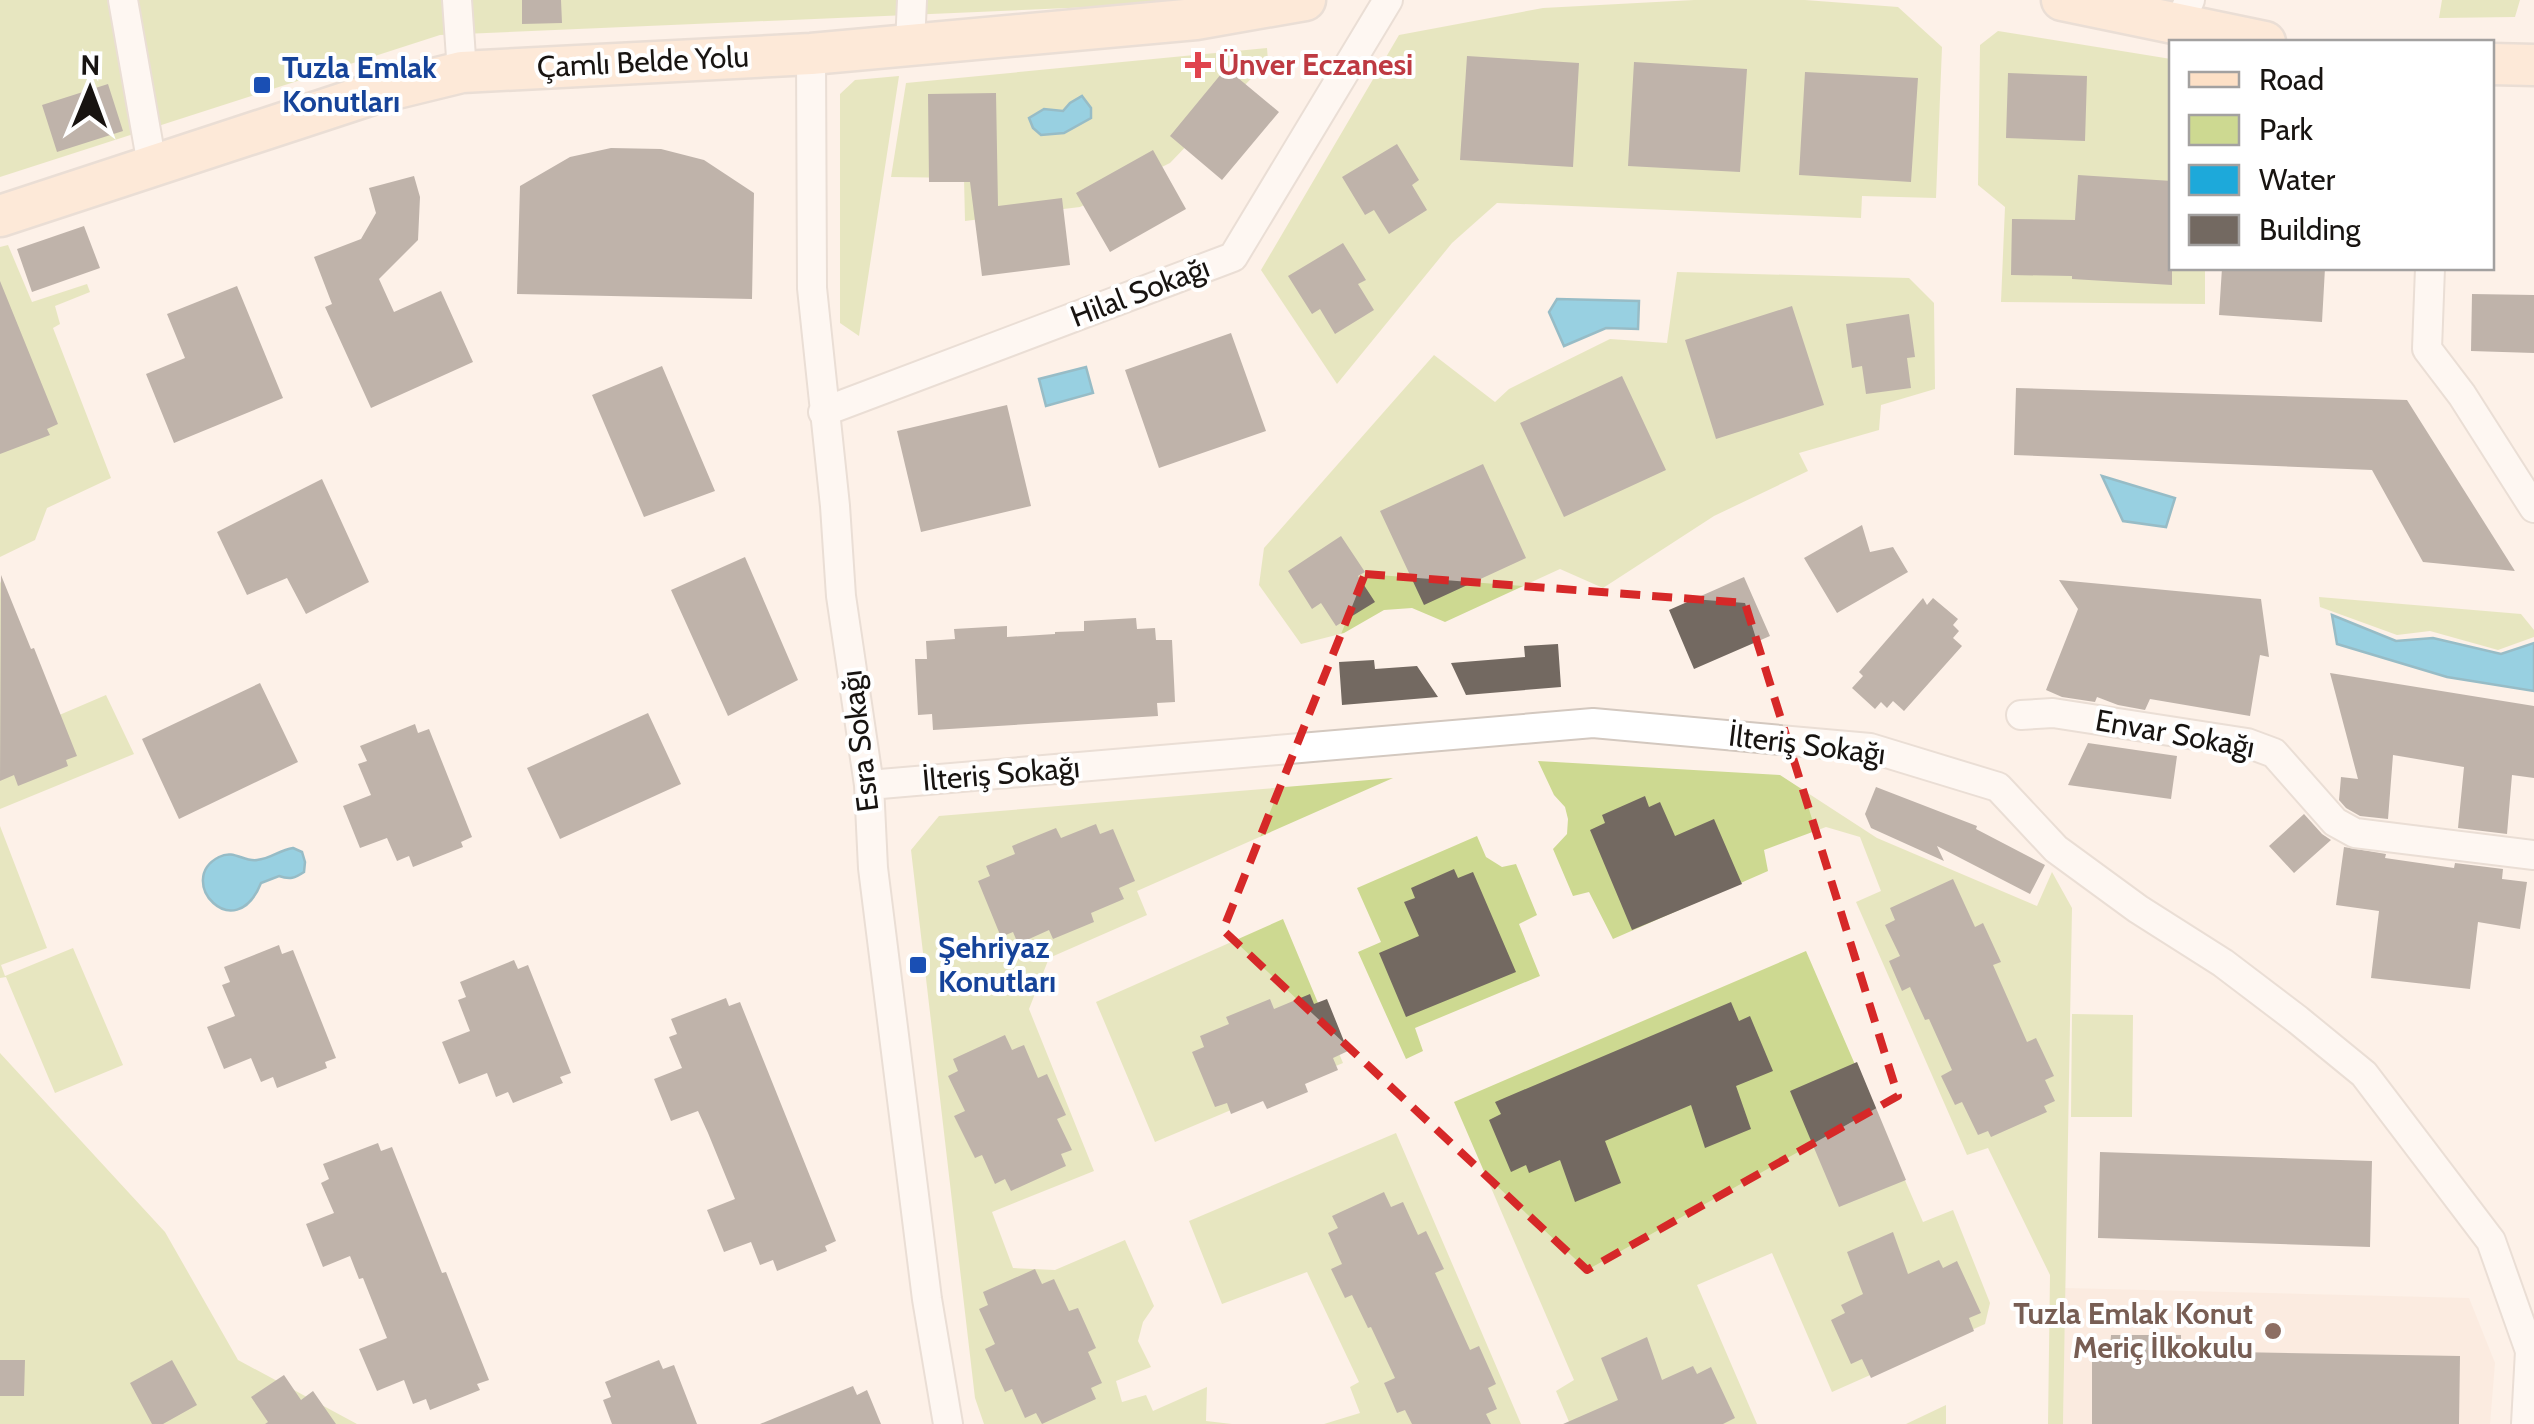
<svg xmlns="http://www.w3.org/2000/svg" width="2534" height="1424" font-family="Cabin,sans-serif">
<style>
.built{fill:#f8e5d7}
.green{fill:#cdd991}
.water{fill:#1da9da;stroke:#1c7c9e;stroke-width:2.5}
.building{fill:#736961}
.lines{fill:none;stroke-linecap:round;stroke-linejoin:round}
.street-casing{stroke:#d3c8bf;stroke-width:32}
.secondary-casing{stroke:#d3c8bf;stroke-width:45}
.street{stroke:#fff;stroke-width:28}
.secondary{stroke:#fde0c6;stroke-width:40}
.marked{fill:none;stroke:#d62828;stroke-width:8;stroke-dasharray:20 12;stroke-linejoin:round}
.health-dot{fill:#e0444e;stroke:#fff;stroke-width:4}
.transit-dot{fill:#1a4fb4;stroke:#fff;stroke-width:4}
.education-dot{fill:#8d6e63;stroke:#fff;stroke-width:4}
.labels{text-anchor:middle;stroke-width:8;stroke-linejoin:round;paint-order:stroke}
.street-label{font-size:30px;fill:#181411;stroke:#fff}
.health-label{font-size:30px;font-weight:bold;fill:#be3a42;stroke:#fff;text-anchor:start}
.transit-label{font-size:30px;font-weight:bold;fill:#164399;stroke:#fff;text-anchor:start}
.education-label{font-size:30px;font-weight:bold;fill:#785e54;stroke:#fff;text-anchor:end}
</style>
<rect width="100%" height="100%" fill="#fdf1e8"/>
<path class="built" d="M2065 1288 2469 1298 2495 1363 2490 1424H2063Z"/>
<path class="green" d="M0 0H1159L1161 4 440 35 0 177Z
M1694 0H1805L1898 7 1942 47 1936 198 1862 196 1861 218 1497 203 1452 243 1337 384 1261 270 1399 35 1543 8Z
M2442 0H2520L2515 17 2439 18Z
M1998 31 2171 59 2172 268H2205V304L2001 302 2005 207 1978 185 1980 45Z
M1267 48 1268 61 1170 163 1080 207 965 221 964 178 891 177 906 83Z
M899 76 859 336 840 323V94L855 80Z
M8 245 32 302 87 284 90 292 55 306 60 324 53 328 111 478 47 508 35 540 0 557V247Z
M1677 272 1909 278 1934 303 1935 389 1881 405 1879 430 1799 453 1808 471 1714 516 1603 588 1560 569 1445 622 1412 608 1384 610 1344 633 1301 644 1259 585 1264 548 1434 355 1495 402 1509 389 1610 339 1667 343Z
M0 581 57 716 106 695 134 754 0 809Z
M2319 597 2521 614 2534 630V637L2498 650 2430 631 2397 635 2320 607Z
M1538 761 1780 775 1877 838 2037 906 2052 872 2072 908 2063 1424H2048L2050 1275 1988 1148 1967 1155 1856 902 1881 891 1860 837 1826 827 1764 850 1768 871 1613 939 1589 892 1573 896 1553 849 1567 834 1568 819 1565 807 1554 795Z
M1393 778 1137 891 1147 915 1049 958 1029 1009 1094 1171 992 1212 1013 1268 1055 1270 1125 1240 1154 1306 1143 1322 1138 1341 1151 1367 1116 1381 1122 1402 1146 1395 1153 1411 1207 1387 1206 1421 1232 1424H984L975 1398 911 850 939 816Z
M0 826 47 948 1 965 5 976 73 948 123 1065 55 1093 6 977 0 978Z
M1477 836 1486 857 1502 867 1516 864 1537 915 1519 924 1540 976 1415 1028 1423 1051 1406 1059 1358 952 1381 942 1357 888Z
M1283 919 1343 1063 1155 1142 1096 1002Z
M1806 951 1923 1222 1953 1210 1990 1303 1985 1324 1832 1392 1772 1253 1697 1285 1757 1424H1570L1556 1391 1574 1380 1454 1102Z
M2072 1014 2133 1015 2132 1117H2071Z
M0 1053 165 1232 238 1360 357 1424H0Z
M1396 1133 1521 1424H1324L1360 1413 1350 1387 1359 1382 1307 1272 1222 1304 1189 1221Z
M1946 1405V1424H1906Z"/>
<path class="water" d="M1082 96 1091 108V118L1064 133 1041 135 1033 128 1029 118 1044 109 1063 111 1070 103Z
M1557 299 1639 301 1638 329 1606 328 1564 346 1549 312Z
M1086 367 1093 393 1046 406 1039 379Z
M2102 476 2175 498 2166 527 2123 521Z
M2332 615 2396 641 2433 638 2501 654 2534 643V691L2447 677 2337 644Z
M293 848 302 852 305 862 304 872C295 878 290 880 279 876L261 883C235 948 174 880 219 857 234 849 243 862 257 860 271 859 279 850 293 848Z"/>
<path class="building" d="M522 0H561L562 23 522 24Z
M1467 56 1579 63 1573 167 1460 160Z
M1634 62 1747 69 1740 172 1628 166Z
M1226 68 1279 112 1222 180 1170 136Z
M1805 72 1918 78 1911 182 1799 175Z
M2008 73 2087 76 2085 141 2006 138Z
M108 84 123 131 57 152 42 105Z
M996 93 998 206 1062 198 1070 265 982 276 970 182H929L928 94Z
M1397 144 1419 180 1412 185 1427 210 1389 234 1374 210 1365 215 1342 177Z
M611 148 661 149 704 160 754 193 752 299 517 294 520 186 570 157Z
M1153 150 1186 209 1110 252 1076 193Z
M2078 175 2172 181V285L2072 279V276L2011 275 2012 219 2075 220Z
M414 176 420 197 418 240 379 279 394 312 441 291 473 362 371 408 325 307 332 304 314 257 361 239 376 213 369 188Z
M84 226 100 268 32 292 17 249Z
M1343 243 1366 280 1358 284 1374 310 1335 334 1320 309 1312 314 1288 276Z
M2222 268H2325L2322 322 2219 315Z
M0 281 58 424 47 429 50 435 0 454Z
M237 286 283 398 174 443 146 374 185 358 167 314Z
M2472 294 2534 295V353L2471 351Z
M1792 306 1824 405 1716 439 1685 340Z
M1909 314 1915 357 1907 358 1911 388 1866 394 1862 366 1852 368 1846 324Z
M1231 333 1266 431 1159 468 1125 370Z
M662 366 715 491 644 517 592 395Z
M1622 376 1666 470 1564 517 1520 423Z
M2016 388 2407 400 2515 571 2423 562 2372 470 2014 455Z
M1007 405 1031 506 921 532 897 431Z
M1483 464 1526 558 1424 605 1380 511Z
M322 479 369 582 306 614 287 578 247 595 217 532Z
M1862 525 1870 552 1893 547 1908 572 1837 613 1804 558Z
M1341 536 1365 572 1358 576 1375 602 1336 626 1321 603 1312 609 1288 571Z
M745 557 798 680 728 716 671 590Z
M1 575 31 649 34 648 77 756 66 760 68 766 18 786 14 775 0 781Z
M1744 577 1770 636 1694 669 1669 610Z
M2059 580 2261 599 2269 657 2260 655 2250 716 2150 699 2145 710 2118 705 2097 697 2095 702 2062 697 2046 690 2078 609Z
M1923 598 1927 605 1933 598 1958 619 1953 625 1959 631 1953 638 1962 646 1904 711 1893 701 1887 708 1881 702 1875 709 1852 688 1863 676 1859 672Z
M1136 618 1137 629 1155 628 1156 640H1172L1175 702 1157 703 1158 716 933 730 932 714 918 715 915 659H927L926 641 955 639 954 629 1007 626V637L1055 634V632L1084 631V621Z
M1558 644 1561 687 1466 695 1451 663 1525 657 1524 646Z
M1374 660 1375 669 1417 666 1438 697 1342 705 1339 662Z
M2330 673 2534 706V778L2512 775 2507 834 2458 828 2464 767 2393 755 2388 819 2360 816 2346 808 2339 800 2341 777 2358 779Z
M260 683 298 762 179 819 142 739Z
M648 713 681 784 560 839 527 768Z
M415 724 418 733 429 729 472 837 461 842 463 847 413 867 409 856 397 861 387 838 360 848 343 806 371 795 358 764 367 761 360 746Z
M2088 743 2177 756 2171 799 2068 785Z
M1876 787 1977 826 1976 829 2045 865 2030 894 1937 846 1944 861 1871 828 1865 814Z
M1645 796 1649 807 1660 802 1675 836 1714 819 1742 884 1632 930 1590 830 1605 823 1602 815Z
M2304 814 2322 834 2331 840 2294 873 2269 846Z
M1096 824 1100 834 1113 829 1135 881 1119 888 1124 899 1091 913 1094 922 1053 939 1049 930 1018 944 1013 932 1001 937 978 881 990 876 986 866 1015 854 1012 846 1056 828 1061 838Z
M2344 847 2386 854 2385 858 2454 868 2455 863 2503 869 2502 879 2527 882 2520 929 2478 922 2470 989 2371 978 2379 911 2336 905Z
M1454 869 1458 878 1473 872 1516 972 1406 1017 1379 953 1419 936 1404 902 1415 898 1411 888Z
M1953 879 1975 927 1983 923 2001 962 1993 965 2027 1042 2036 1038 2054 1076 2045 1080 2055 1101 2044 1106 2047 1112 1991 1137 1988 1131 1978 1135 1962 1102 1955 1105 1941 1076 1952 1070 1929 1019 1925 1020 1910 987 1902 991 1889 961 1900 956 1885 925 1895 920 1890 908Z
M279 945 282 954 293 950 336 1058 325 1062 327 1068 277 1088 273 1077 261 1082 251 1058 224 1069 207 1027 235 1016 222 985 230 982 224 967Z
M514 960 518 969 528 965 571 1073 560 1077 563 1083 513 1103 508 1092 496 1097 487 1073 459 1084 442 1042 470 1031 458 1000 466 997 460 982Z
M1310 994 1314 1004 1327 999 1348 1051 1333 1058 1338 1070 1305 1084 1308 1092 1267 1109 1263 1101 1231 1114 1227 1103 1215 1107 1192 1052 1204 1047 1200 1036 1229 1024 1226 1017 1270 999 1274 1009Z
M726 998 729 1006 740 1002 836 1241 825 1246 827 1251 777 1271 773 1260 760 1265 751 1242 724 1252 707 1210 735 1199 708 1133 698 1111 671 1121 654 1079 682 1068 669 1037 677 1034 671 1019Z
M1731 1002 1739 1021 1750 1016 1773 1071 1736 1086 1751 1129 1705 1148 1691 1105 1660 1118 1605 1141 1621 1183 1575 1202 1560 1160 1529 1173 1526 1165 1511 1172 1489 1120 1501 1114 1495 1102Z
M1005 1035 1012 1050 1024 1045 1038 1078 1047 1074 1066 1115 1057 1119 1072 1150 1061 1154 1066 1166 1011 1191 1005 1179 995 1184 982 1155 975 1158 954 1116 965 1111 948 1076 958 1071 953 1059Z
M1857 1062 1906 1180 1839 1207 1790 1091Z
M378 1143 381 1151 392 1147 442 1273 446 1272 489 1380 477 1384 480 1390 430 1410 426 1399 413 1404 404 1380 377 1391 359 1349 387 1338 363 1278 359 1279 350 1256 323 1267 306 1224 334 1213 321 1183 329 1179 323 1164Z
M2100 1152 2372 1161 2370 1247 2098 1238Z
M1384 1192 1391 1207 1403 1202 1418 1235 1426 1231 1444 1269 1435 1273 1470 1350 1479 1346 1496 1384 1488 1388 1497 1409 1486 1414 1491 1424H1412L1405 1410 1397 1413 1384 1383 1395 1378 1371 1327 1368 1328 1352 1295 1345 1298 1331 1269 1342 1264 1328 1233 1338 1228 1332 1216Z
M1893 1232 1908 1274 1939 1260 1943 1268 1957 1261 1981 1313 1969 1318 1974 1331 1871 1378 1862 1359 1851 1364 1831 1320 1845 1313 1841 1305 1863 1294 1847 1252Z
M1035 1269 1042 1284 1054 1279 1069 1311 1078 1308 1096 1348 1088 1352 1102 1383 1091 1388 1096 1399 1042 1424 1036 1413 1025 1418 1012 1389 1005 1392 985 1349 995 1344 979 1309 988 1305 983 1292Z
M2111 1335H2181V1351L2460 1356 2459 1424H2092V1348H2110Z
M1647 1337 1662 1380 1693 1366 1697 1374 1711 1367 1735 1418 1723 1424H1563L1618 1400 1601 1358Z
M0 1360H25L24 1396H0Z
M172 1360 197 1405 163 1424H152L130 1383Z
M659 1360 663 1369 674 1365 697 1424H612L603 1400 611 1397 605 1382Z
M284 1375 301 1400 313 1391 336 1424H265L268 1422 251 1397Z
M853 1386 857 1395 867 1390 881 1424H760Z"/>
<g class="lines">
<defs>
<path id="street" d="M123 0 152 165
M457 0 462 72
M2178 23 2190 0
M910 45 912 0
M811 54 812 288 835 506 841 596 869 785 873 868 927 1299 948 1424
M2430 268 2427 349 2462 395 2534 508
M823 412 1233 257 1388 0
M2021 715 2053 713 2247 743 2274 753 2335 822 2355 833 2534 855
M869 785 1593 723 1870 748 1998 787 2056 849 2138 909 2223 963 2298 1020 2364 1074 2491 1241 2530 1351 2526 1424"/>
<path id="secondary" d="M2062 0 2265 42
M2492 64 2534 65
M0 216 372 94 462 72 811 54 1196 19 1305 0"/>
</defs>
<use href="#street" class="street-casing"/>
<use href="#secondary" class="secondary-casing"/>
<use href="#street" class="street"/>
<use href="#secondary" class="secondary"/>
</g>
<path d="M0 0H2534V1424H0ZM1365 574 1745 603 1898 1096 1587 1270 1223 930Z" fill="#fdf1e8" fill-opacity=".55" fill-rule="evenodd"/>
<path class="marked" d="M1365 574 1745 603 1898 1096 1587 1270 1223 930Z"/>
<path class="health-dot" d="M1193 50h10v10h10v10h-10v10h-10v-10h-10v-10h10z"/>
<g class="transit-dot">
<rect x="252" y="75" width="20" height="20" rx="5"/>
<rect x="908" y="955" width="20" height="20" rx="5"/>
</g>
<circle class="education-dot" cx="2273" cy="1331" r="10"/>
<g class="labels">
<g class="street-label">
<text transform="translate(643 62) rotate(-3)" y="10">Çamlı Belde Yolu</text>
<text transform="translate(1140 292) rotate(-21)" y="10">Hilal Sokağı</text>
<text transform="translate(2175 734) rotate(10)" y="10">Envar Sokağı</text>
<text transform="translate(860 741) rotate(-97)" y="10">Esra Sokağı</text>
<text transform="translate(1807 745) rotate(7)" y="10">İlteriş Sokağı</text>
<text transform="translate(1001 774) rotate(-5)" y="10">İlteriş Sokağı</text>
</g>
<g class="health-label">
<text x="1218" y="75">Ünver Eczanesi</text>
</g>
<g class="transit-label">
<text x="282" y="78">Tuzla Emlak<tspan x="282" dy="34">Konutları</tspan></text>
<text x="938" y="958">Şehriyaz<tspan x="938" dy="34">Konutları</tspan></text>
</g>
<g class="education-label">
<text x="2253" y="1324">Tuzla Emlak Konut<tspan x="2253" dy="34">Meriç İlkokulu</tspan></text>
</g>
</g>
<rect x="2169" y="40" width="325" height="230" fill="#ffffff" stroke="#a3a1a0" stroke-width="2.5"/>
<rect x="2189" y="72" width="50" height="15" fill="#fde0c6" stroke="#a3a1a0" stroke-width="2.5"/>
<text x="2259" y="90" font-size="30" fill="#181411">Road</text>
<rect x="2189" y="115" width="50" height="30" fill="#cdd991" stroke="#a3a1a0" stroke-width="2.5"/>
<text x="2259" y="140" font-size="30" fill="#181411">Park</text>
<rect x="2189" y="165" width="50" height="30" fill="#1da9da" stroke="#a3a1a0" stroke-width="2.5"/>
<text x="2259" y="190" font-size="30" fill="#181411">Water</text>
<rect x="2189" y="215" width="50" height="30" fill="#736961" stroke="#a3a1a0" stroke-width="2.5"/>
<text x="2259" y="240" font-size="30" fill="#181411">Building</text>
<g transform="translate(90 90) rotate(1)" stroke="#ffffff" stroke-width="8" paint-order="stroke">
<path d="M0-8L18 38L0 25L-18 38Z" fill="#181411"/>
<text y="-15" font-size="28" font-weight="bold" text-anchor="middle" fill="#181411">N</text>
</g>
</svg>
